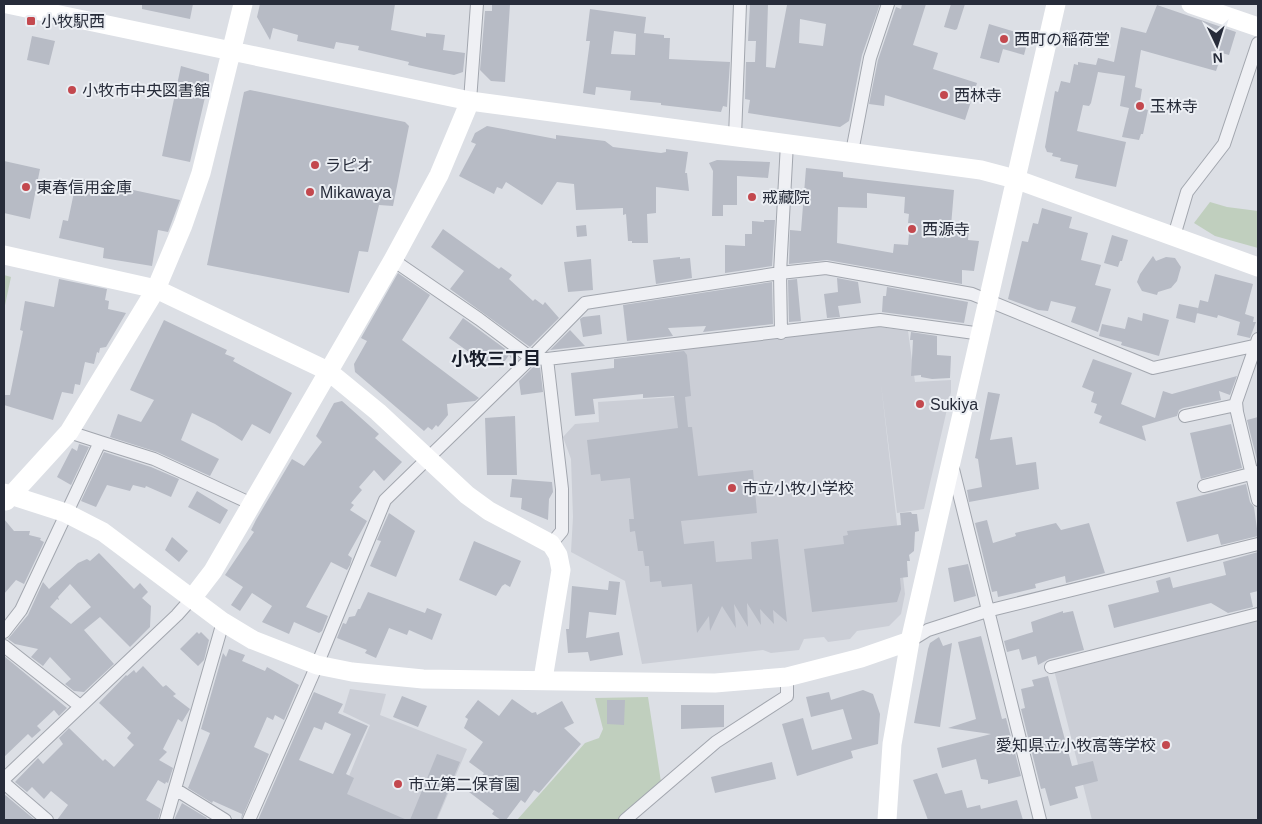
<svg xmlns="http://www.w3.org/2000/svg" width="1262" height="824" font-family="Helvetica,'Noto Sans JP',sans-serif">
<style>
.built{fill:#cbced6}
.green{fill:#c0cfbe}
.building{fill:#b7bbc5;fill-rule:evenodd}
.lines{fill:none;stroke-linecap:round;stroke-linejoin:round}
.street-casing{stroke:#a2a6ae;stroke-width:14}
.street{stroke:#eff0f4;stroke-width:12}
.secondary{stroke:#fff;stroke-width:19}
.poi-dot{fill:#c3484e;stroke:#ebeef3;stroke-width:2}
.labels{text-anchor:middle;stroke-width:4;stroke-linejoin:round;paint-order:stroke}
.poi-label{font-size:16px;fill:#272c3a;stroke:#ebeef3;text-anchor:start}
.neighbourhood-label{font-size:18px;font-weight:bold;fill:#191e2b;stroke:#ebeef3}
</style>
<rect width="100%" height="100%" fill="#dcdfe5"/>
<path class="built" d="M879 327 908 331 915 382 951 380V392L924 509 897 513 881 384 905 594 901 614 889 626 857 631 850 639 828 642 824 637 804 639 799 650 771 653 763 650 642 664 625 581 571 552 573 517 571 459 563 437 575 424 599 422 598 402 675 397 670 350Z
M1258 619V820H1092L1054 670Z
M350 689 386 694 380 715 467 749 437 820H331L370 725 343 712Z"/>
<path class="green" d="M1210 202 1227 207 1258 211V248L1215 236 1194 223Z
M4 275 11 277 4 310Z
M648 697 661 782 618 820H517L585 743 599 738 603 729 595 698Z"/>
<path class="building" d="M142 4H193L190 19 142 9Z
M260 4H395L391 30 426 37V33L445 35 443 50 465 53 463 72 454 75 421 68 408 65 409 62 358 50 359 46 336 42 334 49 297 41 298 35 273 28 270 40 257 17Z
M492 4H510L505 82 491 81 480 70 485 11H492Z
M750 4H768L766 67 775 68 787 5 880 4 862 55 849 121 840 127 748 113 750 100 745 99 746 62H755L756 41H748ZM800 19 826 24 823 46 799 43Z
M902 4H926L913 45 938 53 933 69 977 83 965 120 885 95 884 106 869 104 878 60 896 7 901 9Z
M951 4H965L957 29 955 30 944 27Z
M1157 5 1236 32 1229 55 1222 53 1216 71 1141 50 1135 87 1142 89 1139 108 1148 110 1143 134H1141L1139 140 1122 137 1129 108 1120 106 1125 76 1098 72 1091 103 1089 106 1083 105 1077 131 1126 142 1116 187 1075 178 1078 165 1060 161 1061 158 1052 156 1053 153 1047 152 1045 147 1055 91 1058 92 1061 81 1070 83 1074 64 1078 65V62L1096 65 1098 58 1114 62 1121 27 1146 33Z
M590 9 646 17 644 33 664 35V38H670L669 59 730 62 727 107 723 106 721 112 661 105V103L630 100 631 91 596 87 595 95 583 93 590 41H586ZM614 31 636 34 635 55 611 54Z
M989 24 1029 36 1024 55 1003 49 999 63 980 58Z
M32 36 55 41 49 65 27 60Z
M181 66 209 74V80L190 162 162 156Z
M250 90 405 122 409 126 393 206 379 205 368 252 359 251 349 293 207 265 244 92Z
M487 126 556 139V135L605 141 613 147 661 153 666 152V149L688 152 685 173H687L689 191 656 187V213L647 214 648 243H632V241H628L626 214 623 215V208L576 210 574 184 557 182 542 205 506 182 502 189 497 187 494 194 459 176 476 144 471 142 475 133Z
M717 160 770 162 768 178 737 176V205H723V216H712L713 171 709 163Z
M4 161 40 169 30 219 4 213Z
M806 168 843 172V177L954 190 951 226 969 228 968 240 979 241 974 271 962 270V284L827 260 789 264 790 230 801 231ZM867 193 905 197 904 213 909 214 908 223H910L908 245 894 244 893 253 837 243 838 207 867 208Z
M77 178 180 200 168 232 158 230 152 266 103 258 104 248 59 238 63 220 68 221Z
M1042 208 1072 217 1069 228 1088 233 1081 260 1101 265 1095 285 1111 289 1098 332 1071 322 1076 307 1051 301 1048 311 1038 310 1008 299 1022 241 1028 242 1033 223 1038 224Z
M764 220H775L772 266 725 273V245L745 246V234H752V221L764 222Z
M586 225 587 236 577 237 576 226Z
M443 229 499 269 501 267 512 275 509 279 533 301 535 299 543 305 545 302 559 318 530 347 450 289 464 271 431 247Z
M1112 235 1128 240 1122 261H1120L1118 267 1104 263Z
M1153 256 1156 261 1166 257 1175 258 1181 267 1177 281 1171 288 1158 292 1157 295 1142 291 1137 282 1140 274Z
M680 257V259L690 258 692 278 656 284 653 260Z
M591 259 593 290 568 292 564 262Z
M398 273 430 295 402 340 479 398 475 401 447 404 448 415 438 427 436 425 432 430 428 427 424 431 355 372 354 364 367 341 361 338Z
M1215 274 1253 284 1245 314 1254 317 1253 322H1256L1250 338 1237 335 1240 322 1218 315 1217 318 1197 313 1200 300 1208 302Z
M837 278 858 282 861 303 838 306 840 317 827 318 824 294 838 292Z
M59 279 107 289 105 300 109 301 108 309 126 313 106 347 100 348 99 353 97 352 94 364 85 362 80 385 75 384 73 394 62 392 53 420 4 405V395H10L23 331 20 330 25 301 54 307Z
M797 279 801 321 789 322 788 280Z
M772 282 773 324 703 332 706 326 668 328 673 336 627 341 623 305Z
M887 287 968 302 964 323 882 312 883 296H886Z
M1179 304 1198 308 1195 323 1176 318Z
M1143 313 1169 320 1159 356 1121 345 1122 342 1099 336 1102 324 1125 329 1128 317 1142 321Z
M600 315 602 334 583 337 580 319 583 317Z
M463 318 474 326 519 359 514 363 509 355 500 368 492 362 489 366 449 338Z
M164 320 227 350 225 354 235 358 233 361 292 393 270 434 252 424 242 441 215 424 192 413 181 440 219 459 210 476 157 452 110 437 118 414 141 422 154 400 130 390Z
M570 330 585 346 550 350Z
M911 332 937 336V355L951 356 950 378 932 379 921 377V375L911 376 913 340H910Z
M684 351 687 355 691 396 685 397 688 427H692L698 476 753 470 757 513 681 521 684 544 714 541 716 562 752 559 751 542 778 539 787 622 773 610 774 624 760 609 761 625 747 603 748 627 734 604 736 628 722 606 710 631 709 616 697 633 692 584 662 587 661 581 650 582 649 566H645L643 551H638L635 531 630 532 629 519H634L630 478 601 481 600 474 591 475 587 440 678 428 674 396 643 398V394L593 399 595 414 575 416 571 373 614 368V359Z
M1093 359 1132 373 1121 404 1155 418 1163 391 1172 394 1237 376 1230 395 1219 391 1221 400 1183 408 1179 410 1177 416 1142 426 1146 441 1099 423 1102 416 1094 413 1097 404 1091 402 1094 392 1082 387Z
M534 366 540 367 543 392 521 395 519 381Z
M988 392 1000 394 990 440 1012 437 1016 465 1036 462 1039 489 969 502 967 490 982 487 978 459 975 458Z
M342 401 379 434 375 438 402 462 384 481 374 470 359 487 362 490 351 503 354 505 350 510 367 521 348 555 352 558 350 565 347 570 331 562 306 607 328 616 322 631 319 633 294 622 289 634 262 622 272 606 252 593 240 611 231 605 243 587 225 575 254 532 251 530 256 520 292 459 304 466 322 442 316 436 334 403Z
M515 416 517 475H487L485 418Z
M1258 417V464L1247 420Z
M1231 424 1242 468 1201 479 1190 433Z
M79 444 89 447 71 485 57 477 72 448 77 451Z
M104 452 151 467 179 479 171 497 146 486 145 488 133 485 130 491 107 485 96 507 81 501Z
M512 479 552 482 553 492 549 499 548 520 521 509 522 498 510 497Z
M1246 484 1250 502 1254 507 1258 536 1221 545 1218 534 1187 542 1176 502Z
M197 491 228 510 220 524 188 507Z
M911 512 912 514H917L919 531 915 532 914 551 909 555 910 561H907L908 577 900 578 901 589 897 602 812 612 804 549 844 544 843 536 848 535 847 531 901 525 900 513Z
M389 513 415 531 396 577 370 566 381 541 377 540Z
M4 519 14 531H30L29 535 41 538 40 540 44 542 24 584 16 580 4 594Z
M987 520 993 543 1016 536 1015 533 1056 523 1061 530 1089 523 1105 573 1066 583 1065 576 1035 584 1036 588 998 597 997 591 992 592 975 523Z
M172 537 188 551 179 562 165 550Z
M474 541 521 561 510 587 505 584 502 586 496 596 459 580Z
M1258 552V591L1250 593 1253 607 1228 613 1211 603 1114 628 1108 605 1159 592 1156 581 1170 577 1173 588 1226 575 1223 562Z
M99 553 134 589 140 583 148 592 142 598 151 606 150 627 130 647 100 617 84 630 114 664 84 692 74 691 65 684 71 679 50 657 43 666 31 657 38 649 15 644 8 639 28 615 43 582 49 589 78 563 87 559 90 561ZM70 584 91 607 71 624 50 607 57 599 59 600 58 597Z
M968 564 976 596 954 602 948 568Z
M609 581 620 582 616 615 589 612 586 638 619 632 623 655 590 661 588 652 568 653 566 629H569L572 586 608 590Z
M368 592 425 613 427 608 442 614 432 640 409 630 407 635 389 628 376 658 365 653 367 650 337 638 343 623 346 624 349 617 355 616 358 609H360Z
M1063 611V613L1073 611 1084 650 1049 659 1038 665 1036 656 1022 660 1019 649 1007 652 1004 641 1033 632 1031 622Z
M197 632 199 634 201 632 209 640 204 660 198 666 180 649Z
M981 636 1002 719 1006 718 1021 776 988 784V780L981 779 976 759 942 768 937 748 991 734 948 728 976 719 958 642Z
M939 637 943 646 952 643 940 727 914 723 928 649 930 643Z
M229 649 245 655 242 661 265 671 267 667 299 685 284 720 275 715 273 720 267 717 254 747 269 754 241 820 242 814 213 801 212 803 188 788 210 733 201 729 223 653 226 657Z
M4 656 67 708 59 716 54 710 37 726 41 730 32 738 28 734 4 757Z
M143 666 163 687 166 685 176 694 173 696 190 709 182 722 178 719 163 749 167 752 159 760 173 768 168 783 166 782 165 784 158 780 146 800 161 809 158 820H57L68 805 51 791 44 799 32 787 27 792 15 782 38 758 43 764 63 744 59 738 69 728 103 761 105 759 114 767 134 745 127 738 131 733 99 703 126 675 127 676 134 670 136 673Z
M1048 676 1072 766 1093 761 1098 781 1075 787 1078 798 1050 806 1045 788 1041 789 1021 709 1025 708 1021 689 1034 686 1032 680Z
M863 690 873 694 880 714 878 744 851 751 853 758 797 776 782 724 803 718 812 750 852 739 843 709 811 717 806 697 829 692 831 700Z
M314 692 343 704 338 713 368 726 346 774 354 778 347 794 407 820H258ZM325 722 351 734 333 774 299 760 314 727 322 730Z
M402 696 427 706 418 727 393 717Z
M512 699 532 713 536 712 537 715 562 701 574 723 564 728 581 744 539 793 534 790 525 803 521 800 506 820H501L492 814 494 811 469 792 484 773 469 762 483 742 464 728 468 719 465 717 478 700 499 716Z
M607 700H625L624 725 607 724Z
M681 705H724V727L681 729Z
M437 754 460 762 436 820H410Z
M772 762 776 779 715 793 711 777Z
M937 773 945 794 962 790 967 808 980 805 981 809 1017 800 1023 820H928L913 780Z
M4 794 35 820H4Z
M182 803 207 818 206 820H174Z"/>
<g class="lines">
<defs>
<path id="street" d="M470 101 477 4
M735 137 740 4
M852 152 870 58 888 4
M1174 236 1187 192 1224 144 1258 43
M393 260 479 319 531 358 585 303 780 273 826 268 972 294 1153 368 1258 345
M781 333 780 273 787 143
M1258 339 1236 402 1237 412 1258 500
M547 359 562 489V531L551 544
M1185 416 1236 405
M69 432 100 442
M952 465 1040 820
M1204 486 1258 472
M4 632 21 610 100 442 154 459 252 504
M910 641 928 630 987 611 1258 544
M4 646 80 706
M1051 667 1258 614
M4 779 177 615 193 597
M4 783 47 820
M175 789 225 820
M166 820 223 622
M249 820 317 665 385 500 531 358 547 359 880 320 982 334
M625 820 716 742 787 696V677"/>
</defs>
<use href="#street" class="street-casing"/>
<use href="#street" class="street"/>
<path class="secondary" d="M7 4 470 101 981 170 1015 179 1258 267
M1191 4 1258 27
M4 255 156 289 328 371 378 412 467 495 489 511 551 544 558 555 561 570 543 679
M4 493 66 513 103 532 223 622 253 640 317 665 352 672 423 679 715 683 787 677 861 658 910 641
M6 501 69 432 156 289 183 225 201 173 243 4
M193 597 213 571 393 260 439 175 470 101
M887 820 892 744 910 641 1056 4"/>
</g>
<g class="poi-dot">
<rect x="26" y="16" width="10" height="10" rx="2.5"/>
<circle cx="1004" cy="39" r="5"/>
<circle cx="72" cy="90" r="5"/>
<circle cx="944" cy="95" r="5"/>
<circle cx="1140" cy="106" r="5"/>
<circle cx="315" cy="165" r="5"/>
<circle cx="26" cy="187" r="5"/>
<circle cx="310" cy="192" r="5"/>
<circle cx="752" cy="197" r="5"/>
<circle cx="912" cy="229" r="5"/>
<circle cx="920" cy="404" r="5"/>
<circle cx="732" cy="488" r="5"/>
<circle cx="1166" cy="745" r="5"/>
<circle cx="398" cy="784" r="5"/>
</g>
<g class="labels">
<g class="poi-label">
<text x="41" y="27">小牧駅西</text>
<text x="1014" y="45">西町の稲荷堂</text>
<text x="82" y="96">小牧市中央図書館</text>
<text x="954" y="101">西林寺</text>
<text x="1150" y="112">玉林寺</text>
<text x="325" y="171">ラピオ</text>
<text x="36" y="193">東春信用金庫</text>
<text x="320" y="198">Mikawaya</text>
<text x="762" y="203">戒藏院</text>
<text x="922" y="235">西源寺</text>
<text x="930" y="410">Sukiya</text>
<text x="742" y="494">市立小牧小学校</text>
<text x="1156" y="751" text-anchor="end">愛知県立小牧高等学校</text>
<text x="408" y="790">市立第二保育園</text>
</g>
<g class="neighbourhood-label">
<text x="496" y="365">小牧三丁目</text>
</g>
</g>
<rect width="1262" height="824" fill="none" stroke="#272c3a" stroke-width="10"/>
<g transform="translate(1217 45) rotate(176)" stroke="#ebeef3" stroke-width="4" paint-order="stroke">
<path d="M0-4L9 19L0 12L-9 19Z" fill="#272c3a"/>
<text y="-8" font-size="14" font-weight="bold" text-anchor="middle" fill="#272c3a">N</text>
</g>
</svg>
